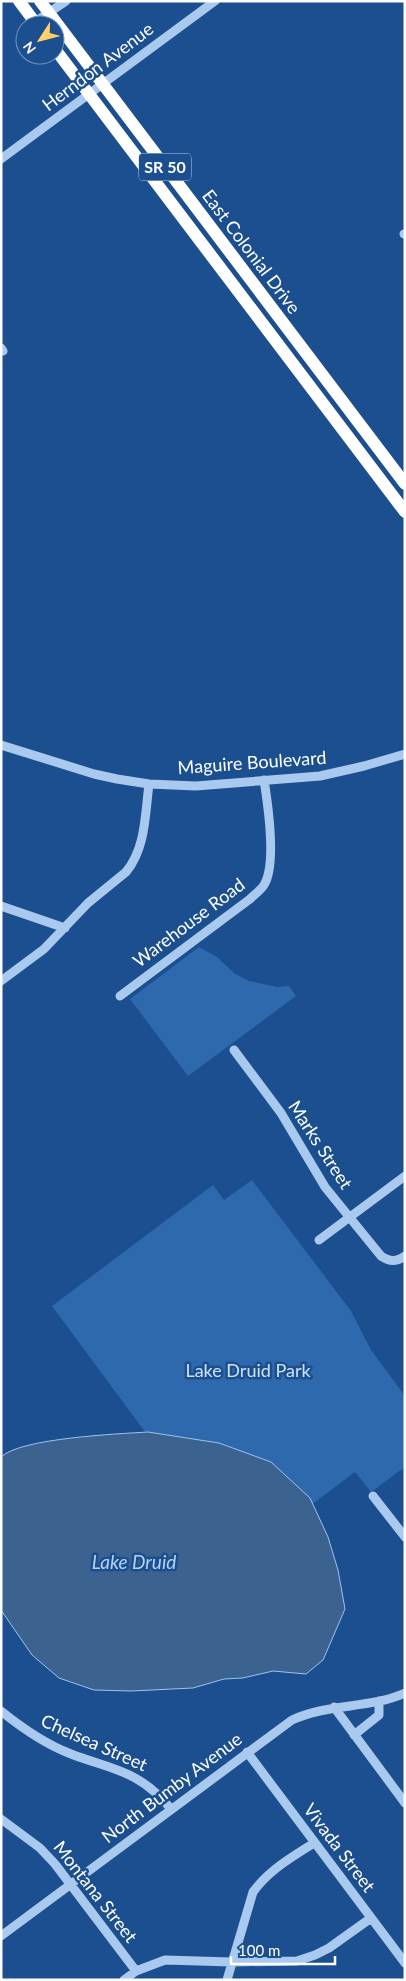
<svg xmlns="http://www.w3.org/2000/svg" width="406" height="1981" font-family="Lato,sans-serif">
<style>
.green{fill:#2e69ad}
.water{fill:#3c6290;stroke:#9cc4f0}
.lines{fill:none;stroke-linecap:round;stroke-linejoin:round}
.minor{stroke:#a9c9ee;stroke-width:9}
.highway{stroke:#fff;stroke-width:12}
.labels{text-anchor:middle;stroke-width:5;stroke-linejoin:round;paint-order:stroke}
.shield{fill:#1b4f8f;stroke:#bbcadd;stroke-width:1}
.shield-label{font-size:16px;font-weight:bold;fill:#fff}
.street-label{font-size:18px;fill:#fff;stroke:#1b4f8f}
.park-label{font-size:18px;fill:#cfe3fa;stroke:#1b4f8f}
.water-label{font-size:19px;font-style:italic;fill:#b5d3f5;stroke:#1b4f8f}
</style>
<rect width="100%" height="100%" fill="#1b4f8f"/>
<path class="green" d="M199 947 217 957 234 973 249 981 277 987 289 986 296 996 188 1076 130 999Z
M252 1180 351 1311 371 1350 405 1396V1467L371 1492 355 1472 239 1559 52 1306 213 1185 224 1200Z"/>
<path class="water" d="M148 1432 219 1443 271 1462 310 1498 328 1537 338 1570 345 1609 323 1660 306 1674 273 1671 243 1678 224 1679 193 1688 131 1691 94 1690 59 1678 32 1655 1 1610V1457C21 1438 117 1434 148 1432Z"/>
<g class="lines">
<path class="minor" d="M35 22 66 1
M1 159 215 1
M404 234H405
M1 348 3 351
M1 745 94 774 117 779 149 784 196 786 320 776 364 766 405 754
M1 906 65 928
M1 981 44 949 88 903 126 872C146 848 145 814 149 784
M120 996 250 899C254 895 261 890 264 885 277 864 268 805 264 780
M234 1050 281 1113 325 1187 381 1256C390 1262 396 1262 405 1256
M319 1240 405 1176
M373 1496 405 1537
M334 1707 405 1803
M1 1711C22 1728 45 1744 71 1754 113 1770 139 1770 171 1809
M354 1735 379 1715V1701
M247 1752 405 1963
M1 1819 40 1848 55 1864 136 1971
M1 1936 292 1720C329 1703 369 1709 405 1693
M124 1980 136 1971 165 1960 231 1962 297 1961 315 1955 329 1948 371 1918
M227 1980 253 1892C269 1870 292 1857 314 1843"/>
<path class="highway" d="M19 1 37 25
M40 1 405 484
M55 49 405 512"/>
</g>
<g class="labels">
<rect class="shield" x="139" y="153.5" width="52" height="27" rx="4"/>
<g class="shield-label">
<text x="165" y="173">SR 50</text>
</g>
<g class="street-label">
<text transform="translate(98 67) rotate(-37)" y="6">Herndon Avenue</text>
<text transform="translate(251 252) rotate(53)" y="6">East Colonial Drive</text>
<text transform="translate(252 763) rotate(-4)" y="6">Maguire Boulevard</text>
<text transform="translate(189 923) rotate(-37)" y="6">Warehouse Road</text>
<text transform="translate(320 1145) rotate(57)" y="6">Marks Street</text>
<text transform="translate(94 1743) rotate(24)" y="6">Chelsea Street</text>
<text transform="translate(172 1788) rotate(-37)" y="6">North Bumby Avenue</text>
<text transform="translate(339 1848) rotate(53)" y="6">Vivada Street</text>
<text transform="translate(95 1892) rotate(52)" y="6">Montana Street</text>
</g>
<g class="park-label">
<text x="248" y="1377">Lake Druid Park</text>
</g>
<g class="water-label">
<text x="134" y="1569">Lake Druid</text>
</g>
</g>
<rect width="406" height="1981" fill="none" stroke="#ffffff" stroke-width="5"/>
<g transform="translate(40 40) rotate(234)"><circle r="24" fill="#1b4f8f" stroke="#7695bc"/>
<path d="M0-4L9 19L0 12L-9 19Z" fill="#ffd166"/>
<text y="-8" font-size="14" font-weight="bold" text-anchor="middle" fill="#ffffff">N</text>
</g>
<path d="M231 1956v8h104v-8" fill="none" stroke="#ffffff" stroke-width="2.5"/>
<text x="238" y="1956" font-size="15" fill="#ffffff" stroke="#1b4f8f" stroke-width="4" paint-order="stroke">100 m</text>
</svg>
